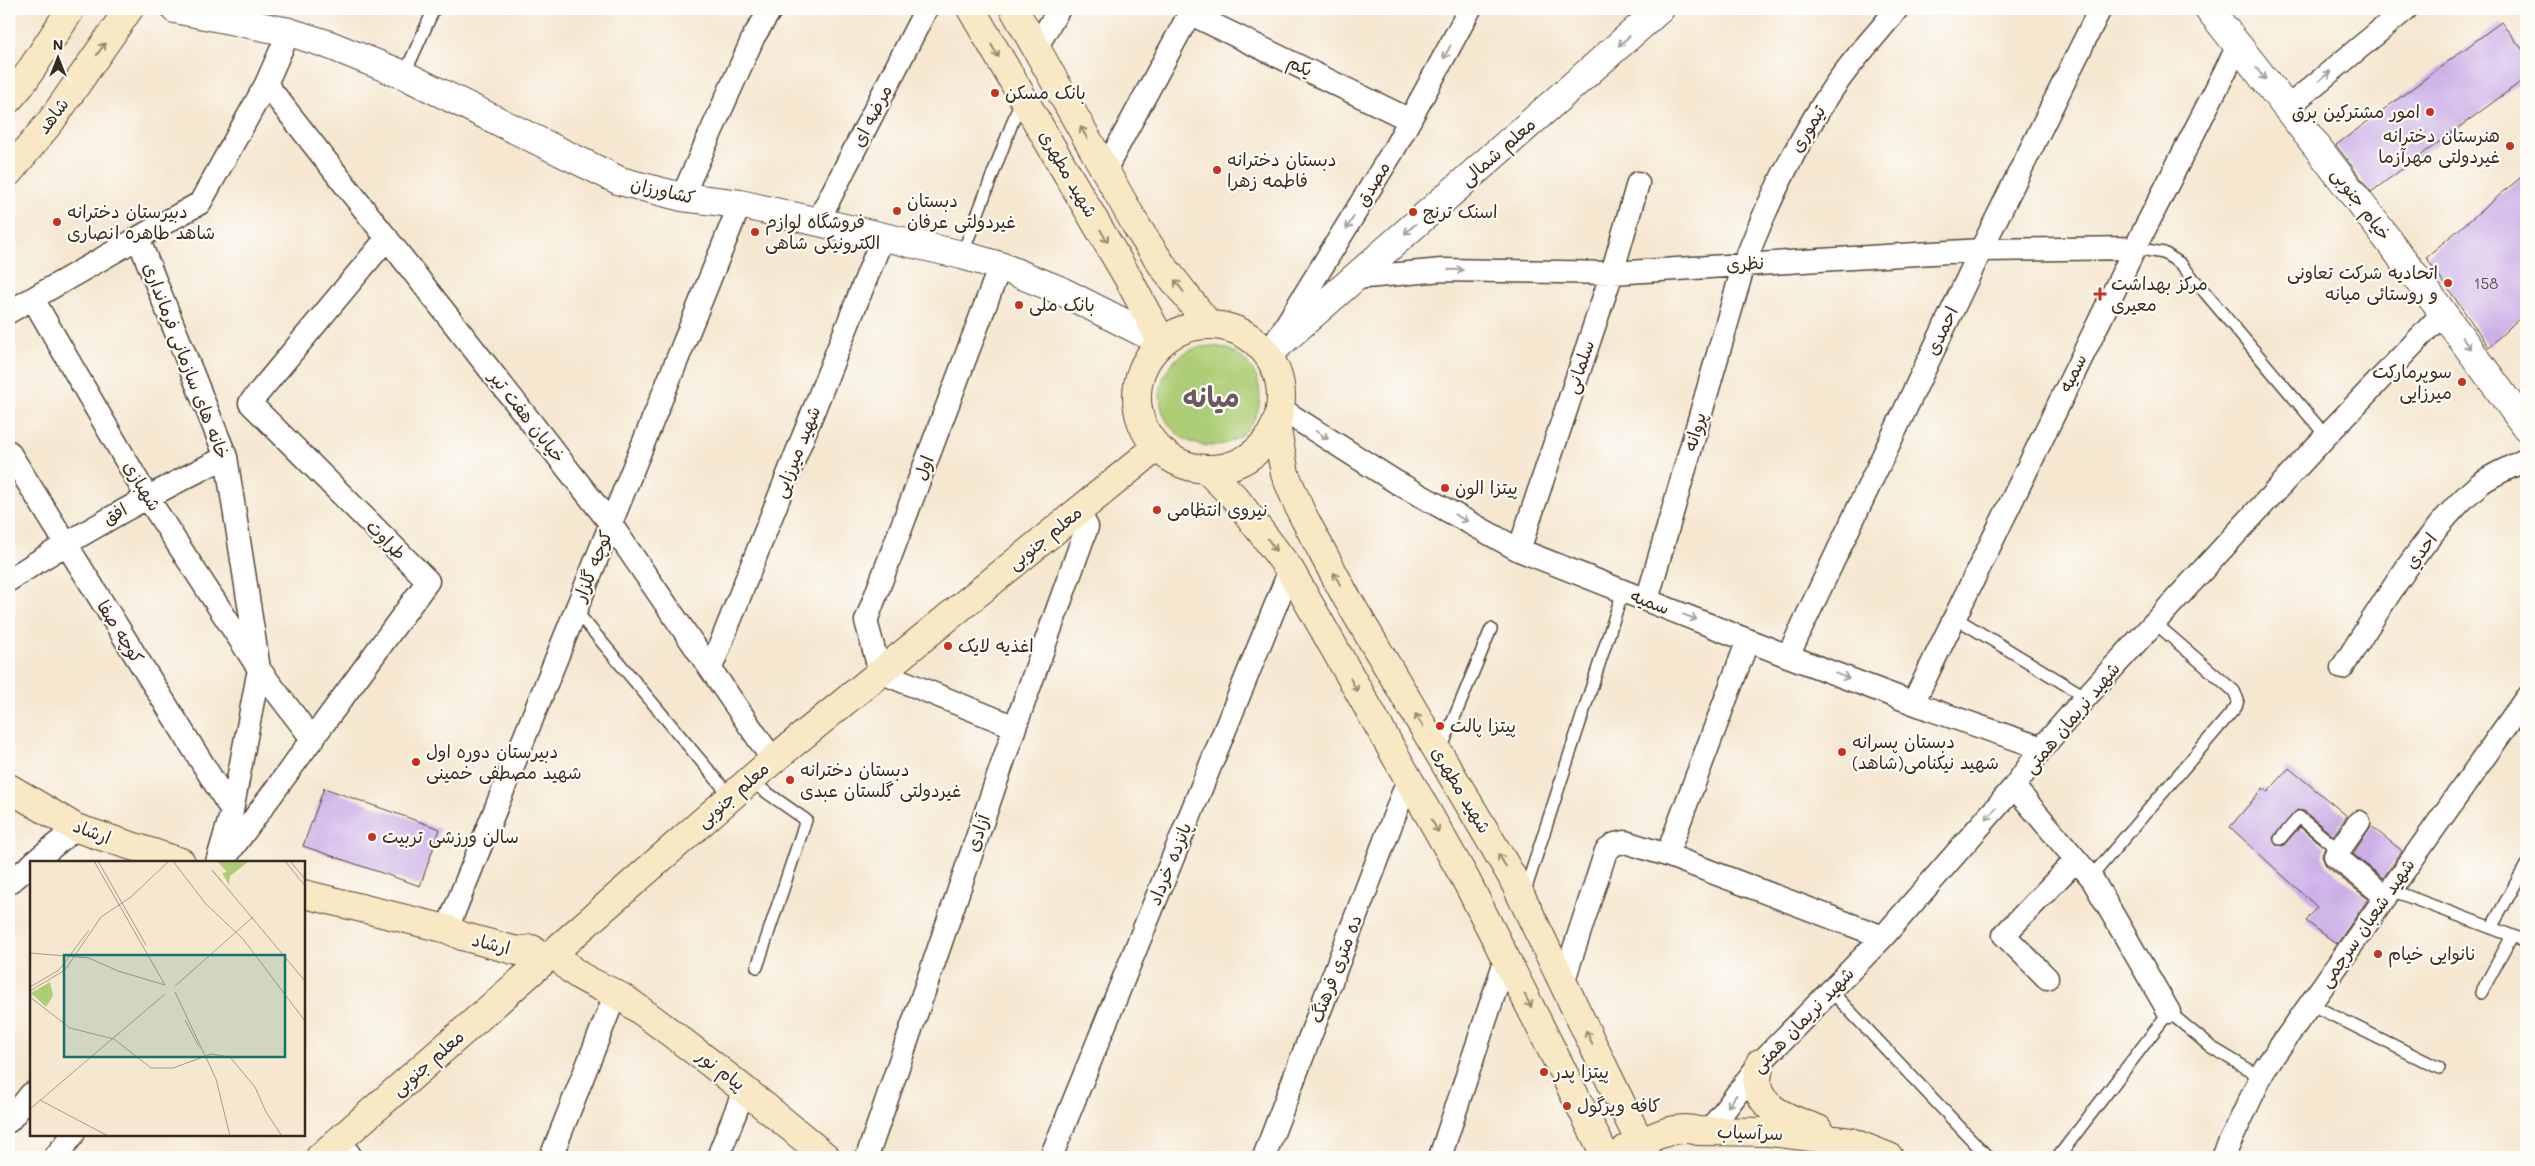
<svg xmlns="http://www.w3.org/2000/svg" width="2535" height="1166" font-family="Mali,'Playpen Sans Arabic',sans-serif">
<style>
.green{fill:#adce76;stroke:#747c4a}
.building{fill:#cbafe7}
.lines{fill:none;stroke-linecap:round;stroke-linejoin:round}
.service-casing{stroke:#574639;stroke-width:14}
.minor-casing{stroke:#574639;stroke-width:25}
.tertiary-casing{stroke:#574639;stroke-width:30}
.secondary-casing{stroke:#574639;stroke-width:30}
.service{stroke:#fff;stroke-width:11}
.minor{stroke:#fff;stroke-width:22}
.tertiary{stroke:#fff;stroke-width:28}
.secondary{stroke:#f8e8c3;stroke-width:28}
.oneway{stroke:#a79f9a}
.oneway2{stroke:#9a8970}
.poi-dot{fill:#c8321e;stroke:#fdfcf7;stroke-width:2}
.labels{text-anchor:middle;stroke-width:4.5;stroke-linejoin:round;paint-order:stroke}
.number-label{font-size:15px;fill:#5f4b50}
.street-label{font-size:18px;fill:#3b2a1e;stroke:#fdfcf7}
.poi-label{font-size:18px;fill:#3b2a1e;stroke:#fdfcf7;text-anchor:start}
.town-label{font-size:28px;font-weight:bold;fill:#6d5964;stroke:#fdfcf7}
.inset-road{fill:none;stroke:#ab9b89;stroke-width:1}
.view{fill:#0f766e;fill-opacity:0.15;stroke:#0f766e;stroke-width:2.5}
.inset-edge{fill:none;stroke:#3b2a1e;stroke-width:2.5}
</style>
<rect width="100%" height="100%" fill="#fdfcf7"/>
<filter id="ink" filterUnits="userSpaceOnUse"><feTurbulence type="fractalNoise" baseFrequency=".02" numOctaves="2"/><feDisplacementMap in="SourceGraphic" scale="10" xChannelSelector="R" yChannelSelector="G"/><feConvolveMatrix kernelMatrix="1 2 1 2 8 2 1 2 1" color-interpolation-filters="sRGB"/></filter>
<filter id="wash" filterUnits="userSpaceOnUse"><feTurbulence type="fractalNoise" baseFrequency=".0096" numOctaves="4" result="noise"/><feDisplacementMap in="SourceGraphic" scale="20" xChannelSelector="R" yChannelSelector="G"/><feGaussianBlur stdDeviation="1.12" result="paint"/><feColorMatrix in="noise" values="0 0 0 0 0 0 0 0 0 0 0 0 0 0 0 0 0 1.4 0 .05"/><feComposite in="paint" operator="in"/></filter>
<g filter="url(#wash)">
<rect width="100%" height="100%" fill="#f5e7d0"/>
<path class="green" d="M1160 396a50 50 0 1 1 100 0a50 50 0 1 1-100 0Z"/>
<g id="blocks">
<path class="building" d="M2501 22 2526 54V78L2371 192 2336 145Z
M2526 173V312L2489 347 2426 257Z
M2289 768 2347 816 2333 836 2304 811 2297 810 2273 838 2276 845 2283 846 2300 827 2325 848 2322 855 2326 866 2368 899 2337 944 2306 921 2317 907 2230 827 2263 788 2268 792Z
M324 788 440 829 420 886 303 846Z
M2371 826 2402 851 2383 878 2353 854Z"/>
</g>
</g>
<g filter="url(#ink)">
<use href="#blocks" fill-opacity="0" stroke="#574639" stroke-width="1"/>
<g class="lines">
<defs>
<path id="service" d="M404 75 434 9
M2135 248 2164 253 2181 264 2326 436
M962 255 1021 100
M576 611 731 797
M1954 617 2086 697
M1440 752 1491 629
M749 780 806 820 757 967
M2280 839 2299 817 2339 850
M2091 877 2236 707 2238 700 2234 691 2155 623
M2391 890 2526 941
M1524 894 1623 591
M2491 928 2526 865
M1830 990 1988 1157
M2481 993 2512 936
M2310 1004 2439 1068
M2058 1157 2169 1012 2211 1047 2261 1077"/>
<path id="minor" d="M1189 13 1410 120
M1036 48 1059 9
M266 84 610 523 773 760
M2288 107 2406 9
M1105 170 1192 9
M682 197 754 36 771 9
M817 223 926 9
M1000 266 866 621 880 672 1015 727
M1355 278 1442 270 1612 273 1981 250 2135 248
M33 299 147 497 259 669 313 740
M9 312 138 238
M1278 338 1393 151 1470 9
M1281 409 1396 482 1519 550 1788 656 1929 709 2042 748
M9 452 232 811
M1519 550 1612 273 1638 183
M9 580C79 534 151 494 226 457
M1647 600 1744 264C1767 204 1794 147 1830 93 1849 63 1875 37 1897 9
M1788 656 1981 250 2100 9
M711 668 883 236
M2342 668C2380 608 2423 534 2476 487 2489 475 2511 468 2526 459
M1913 703 2135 248 2238 46
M2014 787 2091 877 2169 1012
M2359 822 2335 856 2386 897
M1667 855 1748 640
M223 861 428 581 250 403 387 238
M34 862 76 828
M217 862 232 811 259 669 226 457 138 238 200 203 266 84 289 32
M9 883 31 865
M447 929 740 204
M2047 978 2004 935 2076 860
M1563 983 1606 851 1615 844 1625 842 1667 855 1883 937
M9 1121 31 1094
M1709 1131 1760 1063 1883 937 2014 787 2042 748 2086 697 2326 436 2444 312
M340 1140 351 1157
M55 1157 73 1135
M551 1157 616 993
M718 1157 745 1088
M867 1157 1015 727 1087 527 1078 511
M1051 1157 1290 570
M1264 1157 1408 780
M1440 1157 1506 958
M2223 1157 2265 1068 2526 698"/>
<path id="tertiary" d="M175 9 289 32 327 44 404 75 620 181 682 197 740 204 962 255 1000 266 1059 290 1162 342
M2209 9C2318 146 2424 285 2526 427
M1268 354 1660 9"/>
<path id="secondary" d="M971 9 1128 278 1162 342
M1014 9 1137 227 1162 265 1209 325
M9 99 21 85 71 9
M9 172 51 121 129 9
M1137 397a72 72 0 1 1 144 0a72 72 0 1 1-144 0Z
M1276 424 1285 474 1301 512 1344 593 1511 875 1647 1157
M1206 469 1236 499 1290 570 1467 882 1606 1157
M9 788 76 828 181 862
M304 894 447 929 462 936 517 951 532 949
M562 960C577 981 608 987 629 1002 697 1051 762 1103 826 1157
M1760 1063C1759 1069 1757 1076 1757 1083 1759 1111 1797 1121 1818 1129
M1626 1149C1649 1140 1673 1123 1698 1131L1770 1132 1851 1142 1889 1157
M320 1157 773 760 1157 447"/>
</defs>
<use href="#service" class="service-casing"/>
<use href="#minor" class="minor-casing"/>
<use href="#tertiary" class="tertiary-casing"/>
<use href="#secondary" class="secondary-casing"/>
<use href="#service" class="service"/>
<use href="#minor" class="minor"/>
<use href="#tertiary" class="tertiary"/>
<use href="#secondary" class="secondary"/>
</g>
<defs><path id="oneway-shaft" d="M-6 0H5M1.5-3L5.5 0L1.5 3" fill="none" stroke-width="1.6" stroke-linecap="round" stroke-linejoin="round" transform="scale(1.25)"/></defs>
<g class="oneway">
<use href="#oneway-shaft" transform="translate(1624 41) rotate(139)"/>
<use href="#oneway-shaft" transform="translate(1447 52) rotate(118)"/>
<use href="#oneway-shaft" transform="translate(2261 74) rotate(51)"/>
<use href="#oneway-shaft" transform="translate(2325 76) rotate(-40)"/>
<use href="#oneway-shaft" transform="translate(1350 223) rotate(121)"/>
<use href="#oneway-shaft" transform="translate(1410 229) rotate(139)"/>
<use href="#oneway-shaft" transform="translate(1456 270) rotate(1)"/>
<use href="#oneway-shaft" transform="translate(2466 343) rotate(54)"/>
<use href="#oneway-shaft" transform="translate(1322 435) rotate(32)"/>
<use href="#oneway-shaft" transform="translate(1461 518) rotate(29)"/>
<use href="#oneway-shaft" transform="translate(1690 617) rotate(21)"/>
<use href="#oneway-shaft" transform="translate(1842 676) rotate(20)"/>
<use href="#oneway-shaft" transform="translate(1991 814) rotate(131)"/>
<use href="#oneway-shaft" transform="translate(1732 1101) rotate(126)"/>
</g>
<g class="oneway2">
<use href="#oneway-shaft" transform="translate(101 49) rotate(-55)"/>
<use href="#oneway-shaft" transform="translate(995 51) rotate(60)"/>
<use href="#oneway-shaft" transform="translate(1084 133) rotate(-120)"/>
<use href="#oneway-shaft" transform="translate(1104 236) rotate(60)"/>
<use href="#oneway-shaft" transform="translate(1179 286) rotate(-128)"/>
<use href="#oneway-shaft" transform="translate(1272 545) rotate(56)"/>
<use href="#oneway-shaft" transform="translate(1337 579) rotate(-118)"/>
<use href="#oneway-shaft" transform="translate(1354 685) rotate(60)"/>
<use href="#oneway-shaft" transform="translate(1419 720) rotate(-121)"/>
<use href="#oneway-shaft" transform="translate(1435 826) rotate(60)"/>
<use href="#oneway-shaft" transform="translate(1502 860) rotate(-121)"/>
<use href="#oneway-shaft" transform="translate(1528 1001) rotate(63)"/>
<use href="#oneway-shaft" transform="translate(1589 1037) rotate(-116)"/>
</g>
</g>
<g class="poi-dot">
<circle cx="995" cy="93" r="5"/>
<circle cx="2430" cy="112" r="5"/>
<circle cx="2510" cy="146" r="5"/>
<circle cx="1217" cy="170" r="5"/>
<circle cx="897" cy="211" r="5"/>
<circle cx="1413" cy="212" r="5"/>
<circle cx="57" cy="222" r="5"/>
<circle cx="755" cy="232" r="5"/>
<circle cx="2448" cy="283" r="5"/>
<path d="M2097.5 286.5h5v5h5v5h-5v5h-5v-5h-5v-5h5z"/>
<circle cx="1019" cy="305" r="5"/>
<circle cx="2462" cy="382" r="5"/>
<circle cx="1445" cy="488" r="5"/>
<circle cx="1157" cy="510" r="5"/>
<circle cx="948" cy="646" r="5"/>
<circle cx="1440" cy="726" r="5"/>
<circle cx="1842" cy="752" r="5"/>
<circle cx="416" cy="762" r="5"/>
<circle cx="790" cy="780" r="5"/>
<circle cx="372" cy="837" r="5"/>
<circle cx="2378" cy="954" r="5"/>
<circle cx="1544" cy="1072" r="5"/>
<circle cx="1567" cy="1106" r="5"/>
</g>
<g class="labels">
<g class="number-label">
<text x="2486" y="289">158</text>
</g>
<g class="street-label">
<text transform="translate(1300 66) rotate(26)" y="6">یکم</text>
<text transform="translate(53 116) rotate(-53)" y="6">شاهد</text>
<text transform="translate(872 116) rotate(-63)" y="6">مرضه ای</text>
<text transform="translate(1808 129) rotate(-59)" y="6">تیموری</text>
<text transform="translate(1498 152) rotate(-41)" y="6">معلم شمالی</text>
<text transform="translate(1068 174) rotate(60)" y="6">شهید مطهری</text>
<text transform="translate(1373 184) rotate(-59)" y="6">مصدق</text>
<text transform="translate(663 191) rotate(13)" y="6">کشاورزان</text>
<text transform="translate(2361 204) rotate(53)" y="6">خیام جنوبی</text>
<text transform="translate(1745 264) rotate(-4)" y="6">نظری</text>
<text transform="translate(1942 331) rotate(-65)" y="6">احمدی</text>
<text transform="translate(186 361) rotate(69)" y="6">خانه های سازمانی فرمانداری</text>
<text transform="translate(1580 367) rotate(-71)" y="6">سلمانی</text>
<text transform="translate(2073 373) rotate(-64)" y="6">سميه</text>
<text transform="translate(527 417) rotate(52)" y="6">خیابان هفت تیر</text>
<text transform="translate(1695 432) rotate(-74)" y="6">پروانه</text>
<text transform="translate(797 452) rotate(-68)" y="6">شهید میرزایی</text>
<text transform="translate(924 468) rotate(-69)" y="6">اول</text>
<text transform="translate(142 486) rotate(59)" y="6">شهبازی</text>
<text transform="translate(115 514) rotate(-29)" y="6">افق</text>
<text transform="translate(1045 538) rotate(-39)" y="6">معلم جنوبی</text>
<text transform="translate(386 540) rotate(45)" y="6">طراوت</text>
<text transform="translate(2421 551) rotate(-52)" y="6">احدي</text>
<text transform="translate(593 566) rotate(-68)" y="6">کوچه گلزار</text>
<text transform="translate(1650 602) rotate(21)" y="6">سمیه</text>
<text transform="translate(120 632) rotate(58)" y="6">کوچه صفا</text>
<text transform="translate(2072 718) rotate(-50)" y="6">شهید نریمان همتی</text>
<text transform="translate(1461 790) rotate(59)" y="6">شهید مطهری</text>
<text transform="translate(733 795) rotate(-41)" y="6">معلم جنوبی</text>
<text transform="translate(92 832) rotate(21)" y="6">ارشاد</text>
<text transform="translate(978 833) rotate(-71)" y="6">آزادی</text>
<text transform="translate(1170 864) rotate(-68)" y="6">پانزده خرداد</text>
<text transform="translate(2367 923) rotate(-55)" y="6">شهید شعبان سرچمی</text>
<text transform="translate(491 944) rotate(14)" y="6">ارشاد</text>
<text transform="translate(1336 969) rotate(-69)" y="6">ده متری فرهنگ</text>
<text transform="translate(1803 1020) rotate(-46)" y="6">شهید نریمان همتی</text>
<text transform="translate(428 1063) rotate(-41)" y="6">معلم جنوبی</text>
<text transform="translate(721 1070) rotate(37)" y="6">پیام نور</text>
<text transform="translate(1750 1133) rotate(2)" y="6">سرآسیاب</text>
</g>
<g class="poi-label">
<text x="1005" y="99">بانک مسکن</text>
<text x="2420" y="118" text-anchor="end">امور مشترکین برق</text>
<text x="2500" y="142" text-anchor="end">هنرستان دخترانه<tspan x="2500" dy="21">غیردولتی مهرآزما</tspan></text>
<text x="1227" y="166">دبستان دخترانه<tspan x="1227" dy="21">فاطمه زهرا</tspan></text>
<text x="907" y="207">دبستان<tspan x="907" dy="21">غیردولتی عرفان</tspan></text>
<text x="67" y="218">دبیرستان دخترانه<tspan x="67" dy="21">شاهد طاهره انصاری</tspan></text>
<text x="1423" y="218">اسنک ترنج</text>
<text x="765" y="228">فروشگاه لوازم<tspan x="765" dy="21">الکترونیکی شاهی</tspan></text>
<text x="2438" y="279" text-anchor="end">اتحادیه شرکت تعاونی<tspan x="2438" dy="21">و روستائی میانه</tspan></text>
<text x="2111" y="290">مرکز بهداشت<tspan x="2111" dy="21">معیری</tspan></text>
<text x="1029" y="311">بانک ملی</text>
<text x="2452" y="378" text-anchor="end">سوپرمارکت<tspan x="2452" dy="21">میرزایی</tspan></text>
<text x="1455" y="494">پیتزا الون</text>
<text x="1167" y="516">نیروی انتظامی</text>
<text x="958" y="652">اغذیه لایک</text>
<text x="1450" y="732">پیتزا پالت</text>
<text x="1852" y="748">دبستان پسرانه<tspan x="1852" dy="21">شهید نیکنامی(شاهد)</tspan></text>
<text x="426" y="758">دبیرستان دوره اول<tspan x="426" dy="21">شهید مصطفی خمینی</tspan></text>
<text x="800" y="776">دبستان دخترانه<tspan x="800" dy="21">غیردولتی گلستان عبدی</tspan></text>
<text x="382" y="843">سالن ورزشی تربیت</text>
<text x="2388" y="960">نانوایی خیام</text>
<text x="1554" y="1078">پیتزا پدر</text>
<text x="1577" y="1112">کافه ویرگول</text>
</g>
<g class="town-label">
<text x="1211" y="407">میانه</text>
</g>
</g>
<g transform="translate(30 861)">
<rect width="275" height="275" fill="#f5e7d0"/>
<path d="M187 0H219L200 15 199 24 192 12 197 11ZM20 121 23 135 16 146 1 132Z" fill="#adce76"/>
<path class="inset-road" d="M64 0 135 124M68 0 116 84M143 0 175 42 213 78 275 160M255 0 275 25M260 0 275 18M192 21 182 9 275 120M0 92 59 97 88 110 135 124M145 125 223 56M0 126 29 109 59 69M0 130 35 109 71 56 101 36 139 0M145 131 186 218 200 275M0 136 40 167 84 178 121 207H143L181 193 200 196 225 226 236 251 252 275M155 159 169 186M10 239 78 275M0 248 135 133"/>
<path class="view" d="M34 94H255V196H34Z"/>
<rect width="275" height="275" class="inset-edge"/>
</g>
<rect width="2535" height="1166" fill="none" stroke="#fdfcf7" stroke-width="30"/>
<g transform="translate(58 58)" stroke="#fdfcf7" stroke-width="4" paint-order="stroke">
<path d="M0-4L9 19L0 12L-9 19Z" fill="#3b2a1e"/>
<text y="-8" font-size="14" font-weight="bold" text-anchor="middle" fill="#3b2a1e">N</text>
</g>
</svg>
